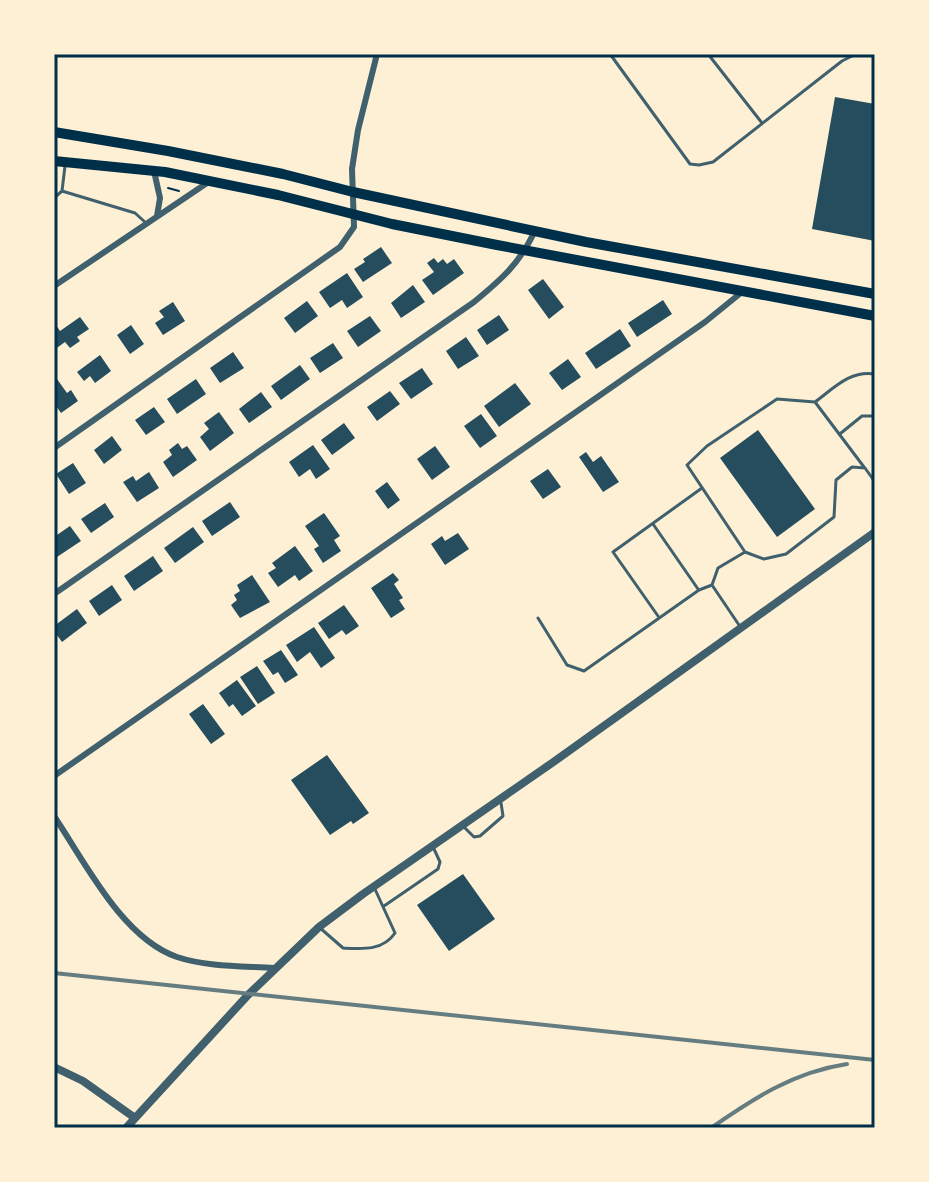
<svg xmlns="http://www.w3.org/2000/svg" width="929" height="1182" font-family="Ubuntu,sans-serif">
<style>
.building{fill:#264d5e}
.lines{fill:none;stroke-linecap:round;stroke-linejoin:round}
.path{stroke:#003049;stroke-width:2}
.service{stroke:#3f606c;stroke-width:3}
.minor{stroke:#3f606c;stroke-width:6}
.tertiary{stroke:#3f606c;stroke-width:8}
.primary{stroke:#003049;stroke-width:10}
.rail{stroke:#657d81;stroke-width:4}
.neatline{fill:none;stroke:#003049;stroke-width:3}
</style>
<rect width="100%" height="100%" fill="#fdf0d5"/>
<path class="building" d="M835 97 875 104V241L812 229Z
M381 247 392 263 363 282 354 269 365 262 363 259Z
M434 258 438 263 443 259 447 264 454 259 464 273 433 295 422 280 434 272 427 263Z
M347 273 363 297 347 308 342 300 330 308 319 292Z
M543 279 564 307 549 319 528 290Z
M413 285 425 302 401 318 391 303Z
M663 300 672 314 637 337 628 323Z
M307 301 318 316 295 333 284 318Z
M173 302 185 321 163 335 155 323 164 317 159 311Z
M499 315 509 330 487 345 477 330Z
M370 316 381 331 358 347 347 331Z
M80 317 89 329 77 337 80 341 70 348 65 342 54 350V322L60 331Z
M131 325 144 344 130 354 117 335Z
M620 329 631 346 596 369 585 353Z
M466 337 479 356 458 369 446 351Z
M333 343 343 358 320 373 310 358Z
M233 352 244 368 220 383 210 368Z
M100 355 111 371 95 383 90 376 84 381 77 372Z
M568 359 581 377 562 390 549 373Z
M300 365 310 379 281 400 271 386Z
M422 368 433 384 411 399 399 383Z
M57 379 67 393 71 390 78 401 61 413 54 403V381Z
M196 379 206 394 177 414 167 399Z
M515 383 531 404 499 427 484 406Z
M390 391 400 404 377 421 367 407Z
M261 392 272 407 249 423 239 409Z
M154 407 165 422 146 435 135 420Z
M219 412 234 433 210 451 200 437 209 429 204 423Z
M481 414 497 436 480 448 464 426Z
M344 423 355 438 332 455 321 440Z
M758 430 815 509 777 537 720 458Z
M112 436 122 450 104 464 94 450Z
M178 443 182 449 187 446 197 460 173 477 163 462 172 455 169 450Z
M313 445 330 469 316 479 310 469 299 477 289 462Z
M435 446 450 467 432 480 417 459Z
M586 452 593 462 601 456 619 482 603 492 579 457Z
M73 463 86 483 69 494 56 474Z
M548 469 561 487 543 499 530 481Z
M149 472 159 488 137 502 123 482 133 476 136 481Z
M387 482 400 500 388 509 375 491Z
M230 502 240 517 212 536 202 521Z
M105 503 114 517 91 533 81 519Z
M324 513 340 536 334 540 341 551 323 563 314 549 319 546 305 526Z
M70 526 81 541 54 559V537Z
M193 527 204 542 175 563 164 548Z
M458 533 469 549 445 565 431 544 442 536 445 541Z
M295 546 313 571 299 581 295 575 278 587 268 573 276 568 272 563Z
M153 556 163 571 134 591 124 576Z
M393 573 399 580 394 584 403 598 399 600 405 609 391 618 371 588Z
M252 575 270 602 240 618 231 605 237 600 234 595 240 591 237 585Z
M112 585 122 600 99 616 89 601Z
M344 605 359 626 346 635 342 630 329 639 318 623Z
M77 609 87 623 62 642 54 631V626Z
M314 627 335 658 321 668 310 652 297 662 286 645Z
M281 650 298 675 285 683 278 672 273 675 263 661Z
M257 666 275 693 258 704 240 677Z
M237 680 256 706 242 716 233 704 229 707 219 693Z
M203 704 225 734 211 744 189 714Z
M327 755 369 813 353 824 351 821 330 835 291 780Z
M463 874 495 919 449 951 417 905Z"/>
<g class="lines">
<path class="path" d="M168 188 179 191"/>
<path class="service" d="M610 54 690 164 699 165 713 162 842 61 856 54
M708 54 762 123
M62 191 135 213 146 223
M54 198 62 191 65 166
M815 402C834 388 850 370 875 374
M841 433 862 416H875
M653 524 698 589
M745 552 687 465 707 446 777 399 815 402 864 467
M712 585 739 625
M658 616 613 552 702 488
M538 618 567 665 584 671 699 590 712 585 718 568 745 552 764 559 786 554 834 517 836 480 852 467 865 468 875 482
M465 828 474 837 480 836 503 816 501 803
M384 906 438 869 440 862 434 849
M319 927 343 948C362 949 383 951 395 933L374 887"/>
<path class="minor" d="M154 171 160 198 157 216
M54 286 210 181
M54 448 340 247 354 227 352 169 358 130 377 54
M54 594 474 302C502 279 519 264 535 231
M54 776 705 322 742 292
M54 816C85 862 122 938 177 957 207 967 243 966 274 968"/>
<path class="tertiary" d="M54 1067 83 1081 135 1118
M126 1128 248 995 319 927 363 894 552 763 875 532"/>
<path class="primary" d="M54 132 168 151 283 174 353 192 586 242 875 294
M54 161 165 172 278 195 392 224 497 245 875 316"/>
<path class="rail" d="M54 973 875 1060
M711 1128C754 1098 794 1072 847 1064"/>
</g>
<rect width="929" height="1182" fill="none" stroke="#fdf0d5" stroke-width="112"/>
<rect x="56" y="56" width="817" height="1070" class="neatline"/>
</svg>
